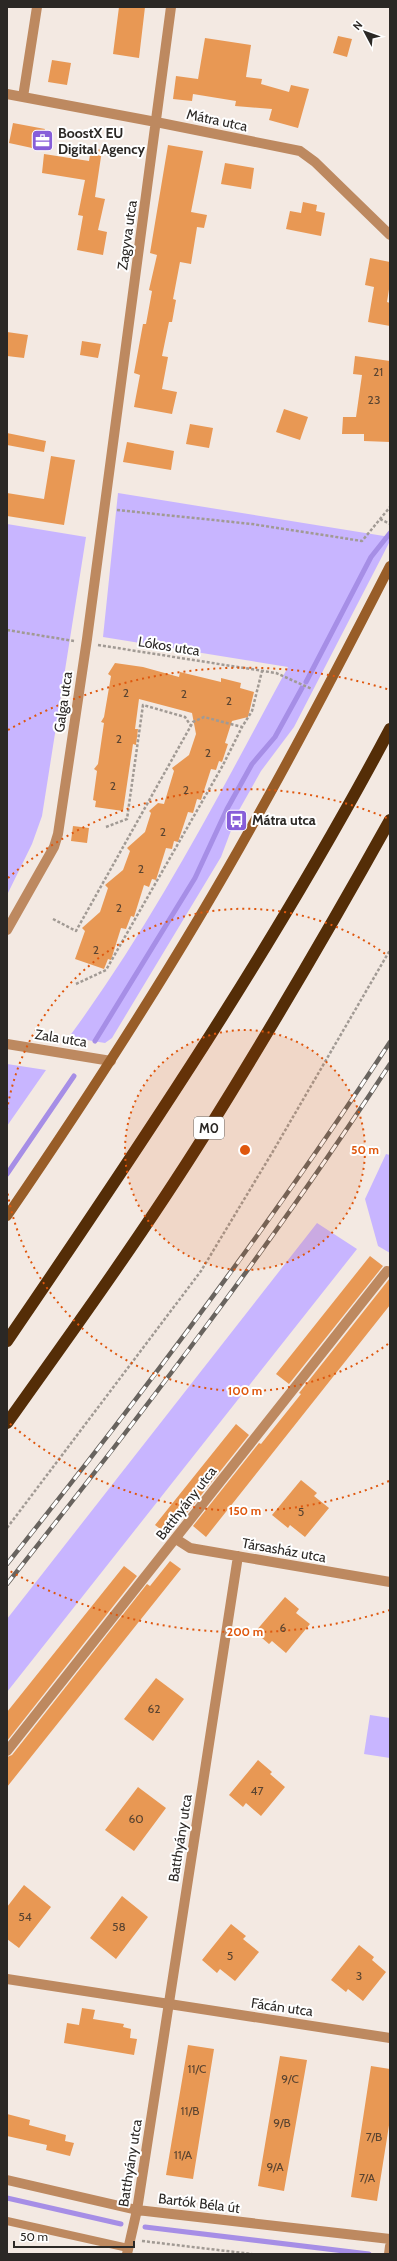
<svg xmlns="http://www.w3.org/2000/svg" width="397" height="2261" font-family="Cabin,sans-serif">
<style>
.green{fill:#c8b5ff}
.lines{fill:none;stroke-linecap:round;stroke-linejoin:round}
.stream{stroke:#a68ee6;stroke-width:5}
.building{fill:#e89854}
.path{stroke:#a19a94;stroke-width:2.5;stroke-dasharray:3 2;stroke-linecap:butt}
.lane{stroke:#bd8960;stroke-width:8}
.street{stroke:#bd8960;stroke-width:10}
.secondary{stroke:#985d28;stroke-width:10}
.highway{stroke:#542d07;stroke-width:12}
.rail-casing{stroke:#68635e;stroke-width:4.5}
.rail{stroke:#fff;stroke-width:3;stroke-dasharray:9;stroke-linecap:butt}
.ring{fill:none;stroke:#df570d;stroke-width:2;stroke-dasharray:2 4}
.labels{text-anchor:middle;stroke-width:4;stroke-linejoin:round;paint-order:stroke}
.number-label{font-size:12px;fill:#5a4431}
.shield{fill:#fff;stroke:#6b6866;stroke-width:1}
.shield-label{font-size:13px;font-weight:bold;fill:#2b2825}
.street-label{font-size:14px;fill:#2b2825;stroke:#fff}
.poi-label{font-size:14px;font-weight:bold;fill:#2b2825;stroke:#fff;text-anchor:start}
.centre{fill:#df570d;stroke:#fff;stroke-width:2}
.ring-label{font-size:12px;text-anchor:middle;font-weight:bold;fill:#df570d;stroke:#fff;stroke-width:4;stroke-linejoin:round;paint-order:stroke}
</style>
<rect width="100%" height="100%" fill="#f3e9e2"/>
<path class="green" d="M118 493 390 537V541L294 727 261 771 238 812 221 857 112 1038 105 1043 69 1037C154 922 220 793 288 667L103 637Z
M7 524 86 537 42 816 32 844 7 895Z
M7 1064 46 1070 7 1126Z
M386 1154 390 1155V1253L378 1246 365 1199Z
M317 1223 357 1249 7 1692V1619Z
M370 1715 390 1718V1758L364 1754Z"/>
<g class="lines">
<path class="stream" d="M306 682 371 557 390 533
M95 1041 195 878 227 809 252 764 275 737 302 688
M7 1174 74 1076
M7 2198 121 2224
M145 2227 369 2254"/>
</g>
<path class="building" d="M119 7H145L139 58 113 54Z
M338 36 352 39 347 57 333 53Z
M205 38 251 45 246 77 262 79 261 84 289 92 291 85 309 89 298 128 269 120 272 109 235 106 236 101 193 94 192 101 173 99 176 76 198 79Z
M52 60 71 63 67 85 48 82Z
M13 123 45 129 43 136 49 137 46 151 9 143Z
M168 145 203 151 191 212 207 215 204 228 197 227 191 264 180 262 173 299 176 300 172 322H169L162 356 168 357 162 389 177 392 172 414 134 407 140 375 134 373 143 324H146L152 291 149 290 157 255 150 253Z
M91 148 102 150 95 197 105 199 98 230 107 232 103 255 77 250 83 216 78 215 85 180 42 173 44 154 89 161Z
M225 163 254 168 251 189 221 184Z
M303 202 317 205 316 211 325 213 321 236 286 229 290 211 301 213Z
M370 258 390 262V283L387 302 390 303V326L368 322 374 287 365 285Z
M7 332 28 335 24 358 7 356Z
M82 341 101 344 98 358 80 355Z
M355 356 390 361V442L364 441V434H342L343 417H356L362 375 353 374Z
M284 409 308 417 300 440 276 432Z
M190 424 213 428 209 448 186 444Z
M7 433 46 441 44 452 7 445Z
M127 442 174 451 171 470 123 462Z
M51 456 75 460 64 525 7 516V493L44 499Z
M115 663 143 667 179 677 180 672 221 682V678L241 683 240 688 254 692 248 717 232 721 225 743 228 744 222 762 219 761 216 770 211 769 201 800 197 799 193 813 188 812 178 842 174 841 172 849 166 848 156 880 152 879 149 887 144 885 134 917 131 916 126 929 121 928 111 960 108 959 104 969 75 959 85 931 82 928 100 912 108 888 105 885 123 870 130 851 127 848 145 832 151 813 149 811 158 803 164 804 174 771 172 768 189 755 196 734 192 713 139 699 135 729H138L136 745 133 744 123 811 95 807 96 801 93 800 97 771 94 769 98 764 104 723 101 722 104 717 111 676 108 674Z
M73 826 89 828 87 843 71 841Z
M370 1256 383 1266 289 1384 276 1374Z
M390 1278V1305L206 1537 193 1526 259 1443 261 1444 301 1394 299 1393Z
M236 1424 249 1435 183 1518 181 1517 167 1534 155 1525Z
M301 1480 317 1493 314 1496 329 1508 305 1537 290 1525 288 1528 272 1515Z
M170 1561 181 1569 7 1787V1757L12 1755 147 1584 150 1586Z
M124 1566 137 1576 7 1741V1712Z
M285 1597 299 1609 296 1613 310 1624 286 1653 272 1641 269 1644 255 1632Z
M156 1678 184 1699 153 1741 124 1719Z
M258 1760 272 1772 270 1774 285 1787 261 1816 246 1803 243 1807 229 1795Z
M138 1787 166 1808 134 1851 105 1830Z
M24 1885 51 1907 19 1948 7 1939V1907Z
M122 1896 148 1917 116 1959 90 1938Z
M231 1924 246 1936 243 1939 259 1952 235 1981 220 1969 217 1973 202 1960Z
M359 1945 374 1957 372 1960 386 1972 363 2001 348 1989 346 1992 331 1980Z
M82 2008 95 2010 93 2019 124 2024 123 2027 131 2029 130 2038 137 2039 134 2055 64 2043 67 2023 79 2025Z
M188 2045 214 2049 193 2179 166 2175Z
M280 2056 307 2060 284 2191 258 2186Z
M371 2066 390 2069V2119L377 2201 351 2197Z
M7 2114 30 2120 29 2125 66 2135 65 2141 74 2143 70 2156 46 2150 47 2145 7 2136Z"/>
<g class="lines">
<path class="path" d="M117 510 252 524 362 541 390 507
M380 519 390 524
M7 630 74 641
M98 645 276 673 312 689
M106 827 127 819 143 705 185 717 191 726
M53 919 76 931 193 722 204 717 242 727 252 711 262 671
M76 984 106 970 223 765 242 727
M7 1528 201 1271 272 1153 390 950
M142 2241 252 2254"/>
<path class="lane" d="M7 2221 128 2248"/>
<path class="street" d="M7 94 156 122 300 151 315 162 390 235
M23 97 37 7
M7 930 54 847 58 834 87 639 171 7
M7 1044 111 1061
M176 1539 190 1548 390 1582
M7 1751 387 1271
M7 1979 390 2038
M7 2180 137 2210 390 2239
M127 2254 137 2210 238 1556
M389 2254 390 2246"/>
<path class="secondary" d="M7 1216C94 1089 178 959 253 824 301 739 346 652 390 566"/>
<path class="highway" d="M7 1341C143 1142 277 942 390 729
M7 1423C75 1328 144 1232 206 1133 270 1030 331 926 390 820"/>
<defs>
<path id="rail" d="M7 1564C142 1395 272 1223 390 1042
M7 1584C141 1415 272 1245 390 1064"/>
</defs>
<use href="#rail" class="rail-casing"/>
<use href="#rail" class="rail"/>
</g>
<circle cx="245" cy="1150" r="120" fill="#df570d" fill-opacity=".12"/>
<g class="ring">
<circle cx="245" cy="1150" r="120"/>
<path d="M388 1344A241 241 0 0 1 7 1190M7 1110A241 241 0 0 1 388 956"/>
<path d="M389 1481A361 361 0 0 1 8 1422M8 878A361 361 0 0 1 389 819"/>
<path d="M390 1610A482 482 0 0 1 8 1570M8 730A482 482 0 0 1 390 690"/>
</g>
<defs>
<symbol id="office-square" viewBox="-11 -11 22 22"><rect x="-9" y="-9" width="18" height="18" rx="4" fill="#875ed9" stroke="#fff"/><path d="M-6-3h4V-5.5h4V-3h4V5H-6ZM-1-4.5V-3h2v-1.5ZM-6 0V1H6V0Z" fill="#fff"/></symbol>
<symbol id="bus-square" viewBox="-11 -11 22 22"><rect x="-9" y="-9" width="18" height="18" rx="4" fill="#875ed9" stroke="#fff"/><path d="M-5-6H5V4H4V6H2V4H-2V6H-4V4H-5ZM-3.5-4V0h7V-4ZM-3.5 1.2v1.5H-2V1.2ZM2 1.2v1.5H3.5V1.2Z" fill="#fff"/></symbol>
</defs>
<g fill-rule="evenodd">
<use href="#office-square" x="30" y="128" width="25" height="25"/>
<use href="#bus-square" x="224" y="808" width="25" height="25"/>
</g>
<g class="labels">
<g class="number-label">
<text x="378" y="376">21</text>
<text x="374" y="404">23</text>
<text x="126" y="697">2</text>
<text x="184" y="698">2</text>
<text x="229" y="705">2</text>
<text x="119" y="743">2</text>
<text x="208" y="757">2</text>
<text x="113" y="790">2</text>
<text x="186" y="794">2</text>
<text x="163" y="836">2</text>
<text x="141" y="873">2</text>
<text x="119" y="912">2</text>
<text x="96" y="954">2</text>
<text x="301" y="1516">5</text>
<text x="283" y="1632">6</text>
<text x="154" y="1713">62</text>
<text x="257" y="1795">47</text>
<text x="136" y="1823">60</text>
<text x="25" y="1921">54</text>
<text x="119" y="1931">58</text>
<text x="230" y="1960">5</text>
<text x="359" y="1980">3</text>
<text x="197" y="2073">11/C</text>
<text x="290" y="2083">9/C</text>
<text x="190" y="2115">11/B</text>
<text x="282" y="2127">9/B</text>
<text x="374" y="2141">7/B</text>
<text x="183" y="2159">11/A</text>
<text x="275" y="2171">9/A</text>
<text x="367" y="2182">7/A</text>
</g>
<rect class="shield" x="194" y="1117" width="30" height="22" rx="3"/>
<g class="shield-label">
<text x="209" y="1133">M0</text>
</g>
<g class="street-label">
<text transform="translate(217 120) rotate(12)" y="5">Mátra utca</text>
<text transform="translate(127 235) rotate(-82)" y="5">Zagyva utca</text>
<text transform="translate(169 646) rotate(9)" y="5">Lókos utca</text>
<text transform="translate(63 702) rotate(-82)" y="5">Galga utca</text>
<text transform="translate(61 1038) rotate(9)" y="5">Zala utca</text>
<text transform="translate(186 1503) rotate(-52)" y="5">Batthyány utca</text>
<text transform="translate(284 1550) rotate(10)" y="5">Társasház utca</text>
<text transform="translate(180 1838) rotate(-81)" y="5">Batthyány utca</text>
<text transform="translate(282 2007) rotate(8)" y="5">Fácán utca</text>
<text transform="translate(130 2163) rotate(-81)" y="5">Batthyány utca</text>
<text transform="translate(199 2203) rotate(7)" y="5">Bartók Béla út</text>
</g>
<g class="poi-label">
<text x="58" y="138">BoostX EU<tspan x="58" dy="16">Digital Agency</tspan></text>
<text x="252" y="825">Mátra utca</text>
</g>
</g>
<circle cx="245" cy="1150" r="6" class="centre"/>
<g class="ring-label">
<text x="365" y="1154">50 m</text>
<text x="245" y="1395">100 m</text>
<text x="245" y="1515">150 m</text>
<text x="245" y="1636">200 m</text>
</g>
<rect width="397" height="2261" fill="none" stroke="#2b2825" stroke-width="16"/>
<g transform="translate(365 32) rotate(311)" stroke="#ffffff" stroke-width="3" paint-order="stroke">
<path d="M0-3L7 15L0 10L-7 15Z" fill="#2b2825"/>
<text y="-6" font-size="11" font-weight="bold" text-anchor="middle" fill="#2b2825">N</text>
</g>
<path d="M14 2241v6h120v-6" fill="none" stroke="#2b2825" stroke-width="2"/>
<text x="20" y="2241" font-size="12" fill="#2b2825" stroke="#ffffff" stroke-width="3" paint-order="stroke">50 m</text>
</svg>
